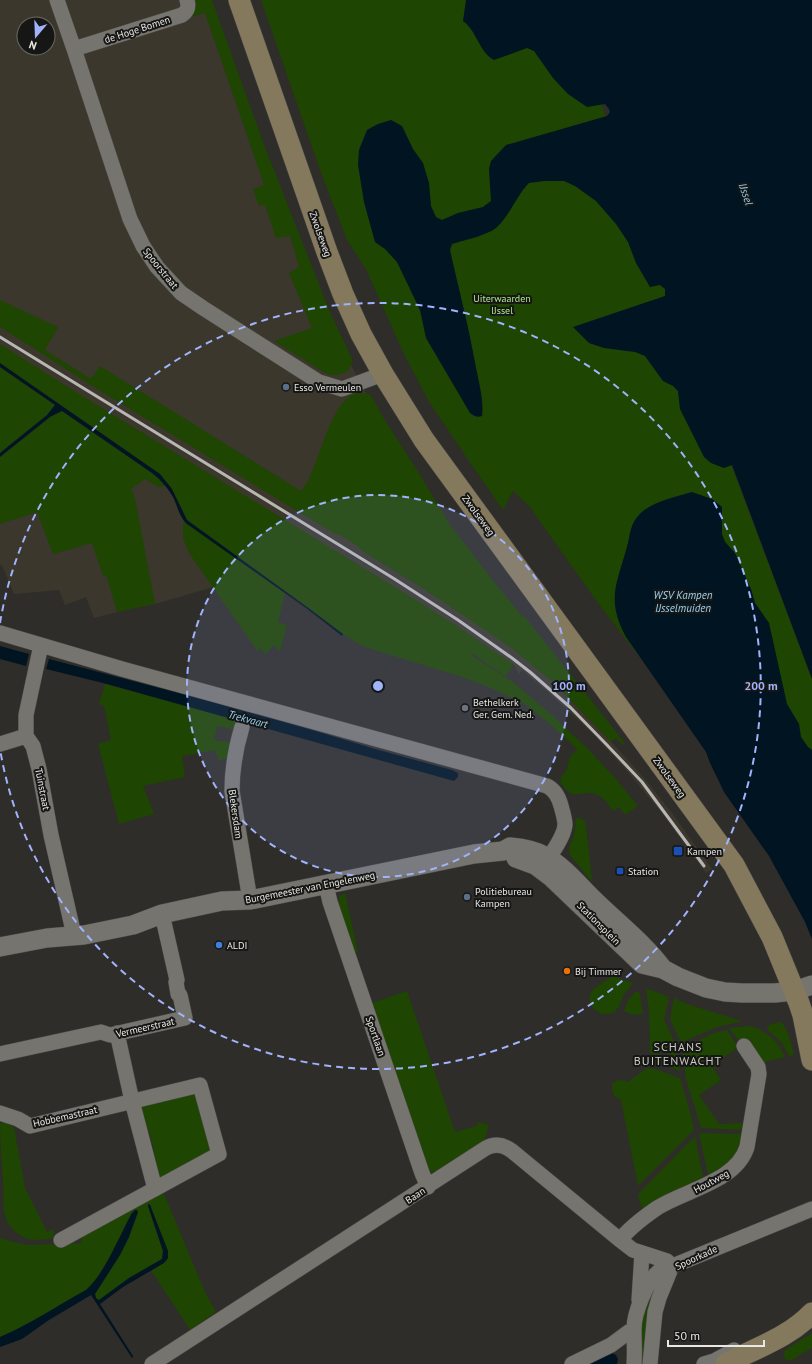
<svg xmlns="http://www.w3.org/2000/svg" width="812" height="1364" font-family="'PT Sans',sans-serif">
<style>
.built{fill:#3b372d;fill-rule:evenodd}
.green{fill:#1e4501}
.water{fill:#001421}
.lines{fill:none;stroke-linecap:round;stroke-linejoin:round}
.minor-casing{stroke:#494845;stroke-width:16}
.tertiary-casing{stroke:#494845;stroke-width:20}
.secondary-casing{stroke:#494845;stroke-width:22}
.minor{stroke:#76746f;stroke-width:15}
.tertiary{stroke:#76746f;stroke-width:19}
.secondary{stroke:#84795d;stroke-width:21}
.rail{stroke:#b8b6b3;stroke-width:3}
.ring{fill:none;stroke:#a0b3fd;stroke-width:2;stroke-dasharray:7 5}
.service-dot{fill:#5c6f8a;stroke:#161614;stroke-width:1.5}
.worship-dot{fill:#6b7280;stroke:#161614;stroke-width:1.5}
.transit-dot{fill:#1a4fb4;stroke:#161614;stroke-width:1.5}
.shop-dot{fill:#3f7fe0;stroke:#161614;stroke-width:1.5}
.food-dot{fill:#e8710a;stroke:#161614;stroke-width:1.5}
.labels{text-anchor:middle;stroke-width:4;stroke-linejoin:round;paint-order:stroke}
.street-label{font-size:10px;fill:#e9e8e5;stroke:#161614}
.park-label{font-size:10px;fill:#ace98e;stroke:#161614}
.poi-label{font-size:10px;fill:#e9e8e5;stroke:#161614;text-anchor:start}
.water-label{font-size:11px;font-style:italic;fill:#95d2f8;stroke:#161614}
.quarter-label{font-size:12px;letter-spacing:1px;fill:#cccac4;stroke:#161614}
.centre{fill:#a0b3fd;stroke:#161614;stroke-width:2}
.ring-label{font-size:12px;text-anchor:middle;font-weight:bold;fill:#a0b3fd;stroke:#161614;stroke-width:4;stroke-linejoin:round;paint-order:stroke}
</style>
<rect width="100%" height="100%" fill="#2f2d29"/>
<path class="built" d="M0 0H204L344 352 382 423 360 547 361 550 418 585 487 630 510 646 554 683 618 749 645 779 672 813 712 869 706 873 661 812 628 772 593 734 548 692 522 670 519 674 514 665 455 625 341 554 227 583 155 604 129 609 94 618 86 597 65 605 59 590 14 594 2 565H0ZM24 24H48V48H24Z"/>
<path class="green" d="M193 0H212L263 142 329 310 353 361 348 371 338 375H331L325 373 274 341 312 328 289 273 299 267 290 236 276 238 265 205 259 206 253 189 264 185 205 13 191 17Z
M261 0H574L602 106 663 284 812 679V934L773 861 710 756 656 678 598 603 536 516 531 508 513 491 503 510 471 464 428 400 404 354 366 269 347 240 319 167Z
M0 300 58 327 45 350 91 379 100 366 301 491C306 485 310 477 313 469 322 449 331 410 349 397 355 392 363 393 370 394L386 422 417 470 450 525 498 587 523 617H525L625 743 623 745 616 738 611 742 554 683 510 647 418 585 361 550 359 547 338 534H335L102 392 0 327Z
M0 344 66 386 416 600 455 625 514 665 505 676 473 654 471 655 513 682 553 716 588 749 615 778 638 806 625 815 619 807 613 811C608 804 604 797 595 794 577 789 575 804 560 782L562 775 566 771 570 757 577 749 549 723 526 705 491 688 465 678 362 646 343 634 307 607 187 520 172 489 160 474 0 363Z
M0 367 55 405C50 415 11 444 0 453Z
M62 411 152 473 166 486 158 487 145 479 131 489 135 498 155 604 117 612 106 575 103 576 92 543 53 554 37 512 0 524V457L50 417Z
M185 522 285 593 278 622 287 625 280 651 273 645 266 654 260 648 258 651 256 649 189 553 183 538V524Z
M105 684 241 721 237 730 217 726 214 740 233 743 229 758 219 760 215 750 182 756 185 777 143 786 154 814 119 824 98 744 111 740 104 706 99 704Z
M576 818C581 817 584 819 586 824L592 881 595 886 570 855 569 848 574 835Z
M345 893 358 952H355L338 903 339 896Z
M612 976 633 983C630 987 628 990 625 993 621 999 620 1008 614 1012 599 1021 581 1001 594 989 599 984 607 980 612 976Z
M646 988 669 997 664 1020 676 1045 656 1055 650 1053 649 1011Z
M407 991 455 1132 477 1126 478 1122 489 1125 484 1141 436 1171 432 1172 428 1170 372 1003Z
M635 992H639L640 995 643 1014 633 1015 624 1011 628 1000Z
M674 998 687 1004 742 1021 714 1028 681 1043 670 1019Z
M781 1022C789 1030 791 1044 794 1055L789 1056C784 1045 778 1037 767 1030L770 1024Z
M751 1026C767 1032 778 1040 785 1057L761 1063 742 1045 729 1028Z
M727 1030 738 1047 712 1066 721 1080 699 1095 719 1124 745 1123 744 1130 701 1128 686 1079 682 1049 713 1033Z
M677 1050 680 1071 655 1062Z
M647 1068 655 1069 680 1078 691 1115 694 1130 638 1186 621 1100 614 1096 612 1089V1084C618 1079 621 1079 628 1082Z
M195 1091 212 1152 160 1178 150 1155 154 1149 149 1132 144 1129 140 1105Z
M4 1122 14 1127 25 1188 47 1232 53 1229 54 1238C48 1239 41 1240 35 1240 19 1239 6 1226 4 1211 3 1201 4 1192 3 1183 2 1163 0 1144 0 1124Z
M699 1133 744 1134C738 1157 728 1164 708 1175Z
M695 1136 703 1177 660 1198 643 1210 638 1197 639 1193Z
M160 1192 164 1194 200 1280 206 1294 216 1312 190 1330 151 1270 166 1261 168 1254 150 1204H148V1206L163 1251 162 1259 129 1278 99 1300 96 1298 95 1294 120 1255 129 1237 135 1210 132 1213C119 1236 106 1272 86 1290 57 1306 30 1324 0 1337V1238L17 1243 30 1245 80 1243 85 1231Z
M658 1278 644 1364H637L641 1316Z
M812 1333V1348L790 1361 785 1359 784 1354 785 1350Z"/>
<path class="water" d="M466 0H812V679L732 465 724 468 711 463 704 457 680 409 678 391 673 386 663 381 645 356 635 352 604 348 589 343 573 327 665 296V289L660 285 650 287 636 263 628 242 616 224 596 201 575 186 564 181H544L529 183C517 195 511 213 498 226 490 235 464 240 452 244L450 250C459 290 469 328 476 368 479 383 484 401 482 416 477 418 474 416 470 413L426 338 420 310 397 262 385 249 375 242 364 202 358 165 359 150 367 130 378 124 391 120 402 126 413 149 423 163 429 183 431 206 436 217 442 220 458 213 483 207 491 201 489 169 491 161 506 145 607 116 610 112 609 109 605 104 587 107 568 94 553 78 534 51 527 48 494 60C479 52 477 31 463 21Z
M0 363 160 474 172 489 187 520 307 607 343 634 342 636 306 608 187 524C180 518 178 508 174 499 169 489 161 480 152 473L62 411 50 417 0 457V453L47 415 55 405 0 367Z
M692 492 712 499 722 507V534L725 542 735 553 751 589 755 603 769 623 787 704 799 724 801 737 808 747 812 750V939L805 922 769 856 724 792 710 763 706 752 626 637C605 598 618 582 628 543 630 533 631 523 639 515 650 502 676 497 692 492Z
M0 646 29 654 26 666 0 659Z
M49 659 263 715 375 749 452 770 458 773V777L454 781 107 684 46 669Z
M148 1204 150 1205 168 1251V1258L164 1263 123 1287 100 1304 133 1356V1357L132 1358 91 1295 49 1320 22 1339 0 1347V1337C30 1324 57 1306 86 1290 106 1272 119 1236 132 1213L135 1210H137L138 1212 129 1237 120 1255 95 1294 96 1298 99 1300 129 1278 162 1259 163 1251 148 1206Z
M612 1353 616 1355 618 1359 617 1364H588Z"/>
<g class="lines">
<defs>
<path id="minor" d="M57 0 74 49 130 219 143 246 157 267 181 293 203 308 319 382 342 389 383 374
M74 49 182 15C188 11 189 7 187 0
M0 633 122 669 547 786C555 790 559 798 561 806 563 813 565 819 565 825 564 838 549 857 542 867
M41 645 26 715V736L33 746 39 769 51 835 74 935
M242 727C236 747 232 769 232 791L250 900
M0 744 26 736
M326 885 330 902 422 1173 428 1187
M117 1033 132 1101 155 1189
M0 1054 101 1032 110 1035 185 1018 180 995 178 994 176 982 177 980 162 914
M0 1113 18 1119 30 1126 200 1085 219 1154 61 1240
M620 1240C630 1227 644 1217 657 1208 685 1190 736 1182 747 1147L759 1074 758 1067 744 1046
M639 1300 642 1253
M152 1364 486 1148C495 1143 504 1145 512 1151L620 1240 633 1250 667 1261 672 1266
M572 1364 611 1345 634 1328
M634 1364C635 1352 634 1341 634 1329 634 1313 646 1283 658 1272L812 1209
M650 1364 655 1312 659 1298 672 1266
M704 1364 714 1361 734 1350"/>
<path id="tertiary" d="M516 858 535 865 551 877 642 964 663 969 678 977 706 988 725 992 742 993H775L794 991 812 985
M0 947 47 938 84 935 133 925 162 914 222 901 250 900 474 854 503 851 510 847C523 848 534 850 545 856 563 866 577 883 591 897 615 921 643 942 663 969"/>
<path id="secondary" d="M239 0 327 252 343 294 361 334 383 374 424 440 734 865 772 937 799 1003 803 1015 812 1060
M726 1364C755 1348 788 1338 812 1313"/>
</defs>
<use href="#minor" class="minor-casing"/>
<use href="#tertiary" class="tertiary-casing"/>
<use href="#secondary" class="secondary-casing"/>
<use href="#minor" class="minor"/>
<use href="#tertiary" class="tertiary"/>
<use href="#secondary" class="secondary"/>
<path class="rail" d="M0 337 393 578 458 620 512 658 530 672 571 708 607 745 642 782 704 866"/>
</g>
<circle cx="378" cy="686" r="191" fill="#a0b3fd" fill-opacity=".12"/>
<g class="ring">
<circle cx="378" cy="686" r="191"/>
<path d="M0 623A383 383 0 1 1 0 749"/>
</g>
<g class="service-dot">
<circle cx="286" cy="387" r="4"/>
<circle cx="467" cy="897" r="4"/>
</g>
<circle class="worship-dot" cx="465" cy="708" r="4"/>
<g class="transit-dot">
<rect x="673" y="846" width="10" height="10" rx="2"/>
<rect x="616" y="867" width="8" height="8" rx="2"/>
</g>
<circle class="shop-dot" cx="219" cy="945" r="4"/>
<circle class="food-dot" cx="567" cy="971" r="4"/>
<g class="labels">
<g class="street-label">
<text transform="translate(137 29) rotate(-18)" y="4">de Hoge Bomen</text>
<text transform="translate(321 234) rotate(70)" y="4">Zwolseweg</text>
<text transform="translate(161 268) rotate(51)" y="4">Spoorstraat</text>
<text transform="translate(479 515) rotate(54)" y="4">Zwolseweg</text>
<text transform="translate(670 777) rotate(54)" y="4">Zwolseweg</text>
<text transform="translate(43 789) rotate(79)" y="4">Tuinstraat</text>
<text transform="translate(236 814) rotate(82)" y="4">Blekersdam</text>
<text transform="translate(310 887) rotate(-11)" y="4">Burgemeester van Engelenweg</text>
<text transform="translate(599 923) rotate(45)" y="4">Stationsplein</text>
<text transform="translate(145 1027) rotate(-13)" y="4">Vermeerstraat</text>
<text transform="translate(376 1036) rotate(71)" y="4">Sportlaan</text>
<text transform="translate(65 1116) rotate(-13)" y="4">Hobbemastraat</text>
<text transform="translate(711 1181) rotate(-28)" y="4">Houtweg</text>
<text transform="translate(415 1195) rotate(-33)" y="4">Baan</text>
<text transform="translate(696 1257) rotate(-25)" y="4">Spoorkade</text>
</g>
<g class="park-label">
<text x="502" y="302">Uiterwaarden<tspan x="502" dy="12">IJssel</tspan></text>
</g>
<g class="poi-label">
<text x="294" y="391">Esso Vermeulen</text>
<text x="473" y="706">Bethelkerk<tspan x="473" dy="12">Ger. Gem. Ned.</tspan></text>
<text x="687" y="855">Kampen</text>
<text x="628" y="875">Station</text>
<text x="475" y="895">Politiebureau<tspan x="475" dy="12">Kampen</tspan></text>
<text x="227" y="949">ALDI</text>
<text x="575" y="975">Bij Timmer</text>
</g>
<g class="water-label">
<text transform="translate(746 194) rotate(71)" y="4">IJssel</text>
<text x="683" y="599">WSV Kampen<tspan x="683" dy="13">IJsselmuiden</tspan></text>
<text transform="translate(248 719) rotate(15)" y="4">Trekvaart</text>
</g>
<g class="quarter-label">
<text x="678" y="1051">SCHANS<tspan x="678" dy="14">BUITENWACHT</tspan></text>
</g>
</g>
<circle cx="378" cy="686" r="6" class="centre"/>
<g class="ring-label">
<text x="569" y="690">100 m</text>
<text x="761" y="690">200 m</text>
</g>
<g transform="translate(36 36) rotate(199)"><circle r="19" fill="#161614" stroke="#6a6a68"/>
<path d="M0-3L7 15L0 10L-7 15Z" fill="#a0b3fd"/>
<text y="-6" font-size="11" font-weight="bold" text-anchor="middle" fill="#e9e8e5">N</text>
</g>
<path d="M668 1340v6h96v-6" fill="none" stroke="#e9e8e5" stroke-width="2"/>
<text x="674" y="1340" font-size="12" fill="#e9e8e5" stroke="#161614" stroke-width="3" paint-order="stroke">50 m</text>
</svg>
